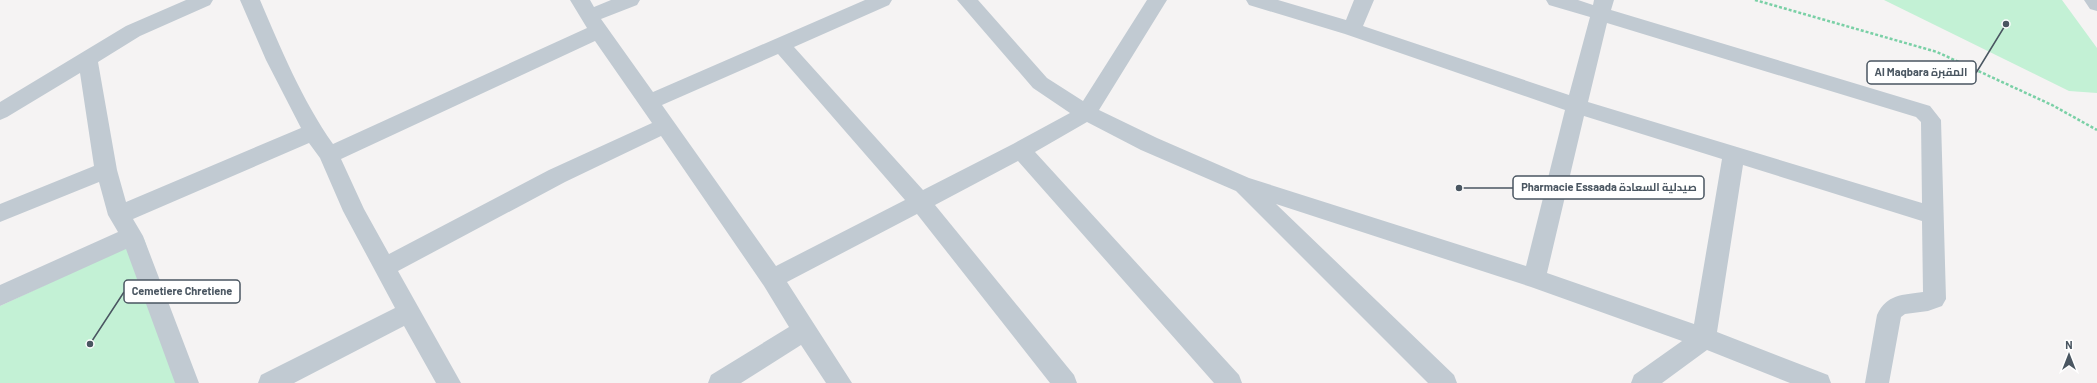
<svg xmlns="http://www.w3.org/2000/svg" width="2097" height="383" font-family="Barlow,Cairo,sans-serif">
<style>
.green{fill:#c3f1d5}
.lines{fill:none;stroke-linecap:round;stroke-linejoin:round}
.path{stroke:#7ad0a6;stroke-width:2.5;stroke-dasharray:3 2;stroke-linecap:butt}
.minor{fill:#c1cad2;fill-rule:evenodd}
.leader{fill:none;stroke:#4a5661;stroke-width:1.5}
.callout-dot{fill:#4a5661;stroke:#fff;stroke-width:1.5}
.callout{fill:#fff;stroke:#4a5661;stroke-width:1.5}
.callout-label{font-size:11px;text-anchor:middle;font-weight:bold;fill:#4a5661}
</style>
<rect width="100%" height="100%" fill="#f5f3f3"/>
<path class="green" d="M1884 0H2062L2097 48V93L2069 91Z
M144 239 194 383H0V306Z"/>
<g class="lines">
<path class="path" d="M1755 0 1937 52 2052 105 2097 130"/>
<path class="minor" d="M186 0H213L210 5 140 36 98 62 117 170 126 202 301 128 266 60 240 0H260C281 49 302 100 333 144L587 28 570 0H590L594 7 611 0H640L637 5 601 19 653 92 865 0H892L889 5 794 47 923 190 1013 144 1070 113 1033 88 957 0H978L1047 78 1083 101 1147 0H1167L1099 110 1157 138 1249 178 1526 266 1565 110 1345 34 1249 5 1246 0H1278L1346 20 1354 0H1374L1363 26 1569 95 1590 17 1549 5 1546 0H1578L1593 5 1594 0H1614L1611 10 1930 106 1941 120 1946 299 1942 306 1928 311 1905 314 1901 317 1889 383H1865L1877 315C1887 294 1902 295 1923 292L1922 221 1743 165 1717 332 1828 375 1831 383H1790L1707 350 1662 383H1631L1634 375 1682 341 1531 287 1276 204 1454 375 1457 383H1428L1236 191 1141 150 1087 122 1035 152 1239 375 1242 383H1214L1018 161 935 205 1074 375 1077 383H1050L917 214 787 282 852 383H826L801 345 741 383H708L711 375 789 327 764 286 661 136 565 182 398 271 461 383H436L404 326 294 383H258L261 375 395 308 343 211 320 158 309 143 133 219 143 236 199 383H175L126 249 0 306V285L118 232 108 215 99 182 0 222V204L94 166 80 73 7 117 0 120V102L126 26ZM1607 23 1916 117 1921 122 1922 203 1588 102ZM595 41 652 123 549 170 389 254 364 209 341 159ZM778 54 905 200 776 266 662 105ZM1584 116 1722 159 1694 324 1547 273Z
M2084 0H2097V11L2090 9Z"/>
</g>
<path class="leader" d="M2006 24L1976 73M1459 188L1513 188M90 344L124 292"/>
<g class="callout-dot">
<circle cx="2006" cy="24" r="4"/>
<circle cx="1459" cy="188" r="4"/>
<circle cx="90" cy="344" r="4"/>
</g>
<g class="callout">
<rect x="1867" y="61" width="109" height="23" rx="4"/>
<rect x="1513" y="176" width="191" height="23" rx="4"/>
<rect x="124" y="280" width="116" height="23" rx="4"/>
</g>
<g class="callout-label">
<text x="1921" y="76">Al Maqbara المقبرة</text>
<text x="1609" y="191">Pharmacie Essaada صيدلية السعادة</text>
<text x="182" y="295">Cemetiere Chretiene</text>
</g>
<g transform="translate(2069 355)" stroke="#ffffff" stroke-width="3" paint-order="stroke">
<path d="M0-3L7 15L0 10L-7 15Z" fill="#4a5661"/>
<text y="-6" font-size="11" font-weight="bold" text-anchor="middle" fill="#4a5661">N</text>
</g>
</svg>
